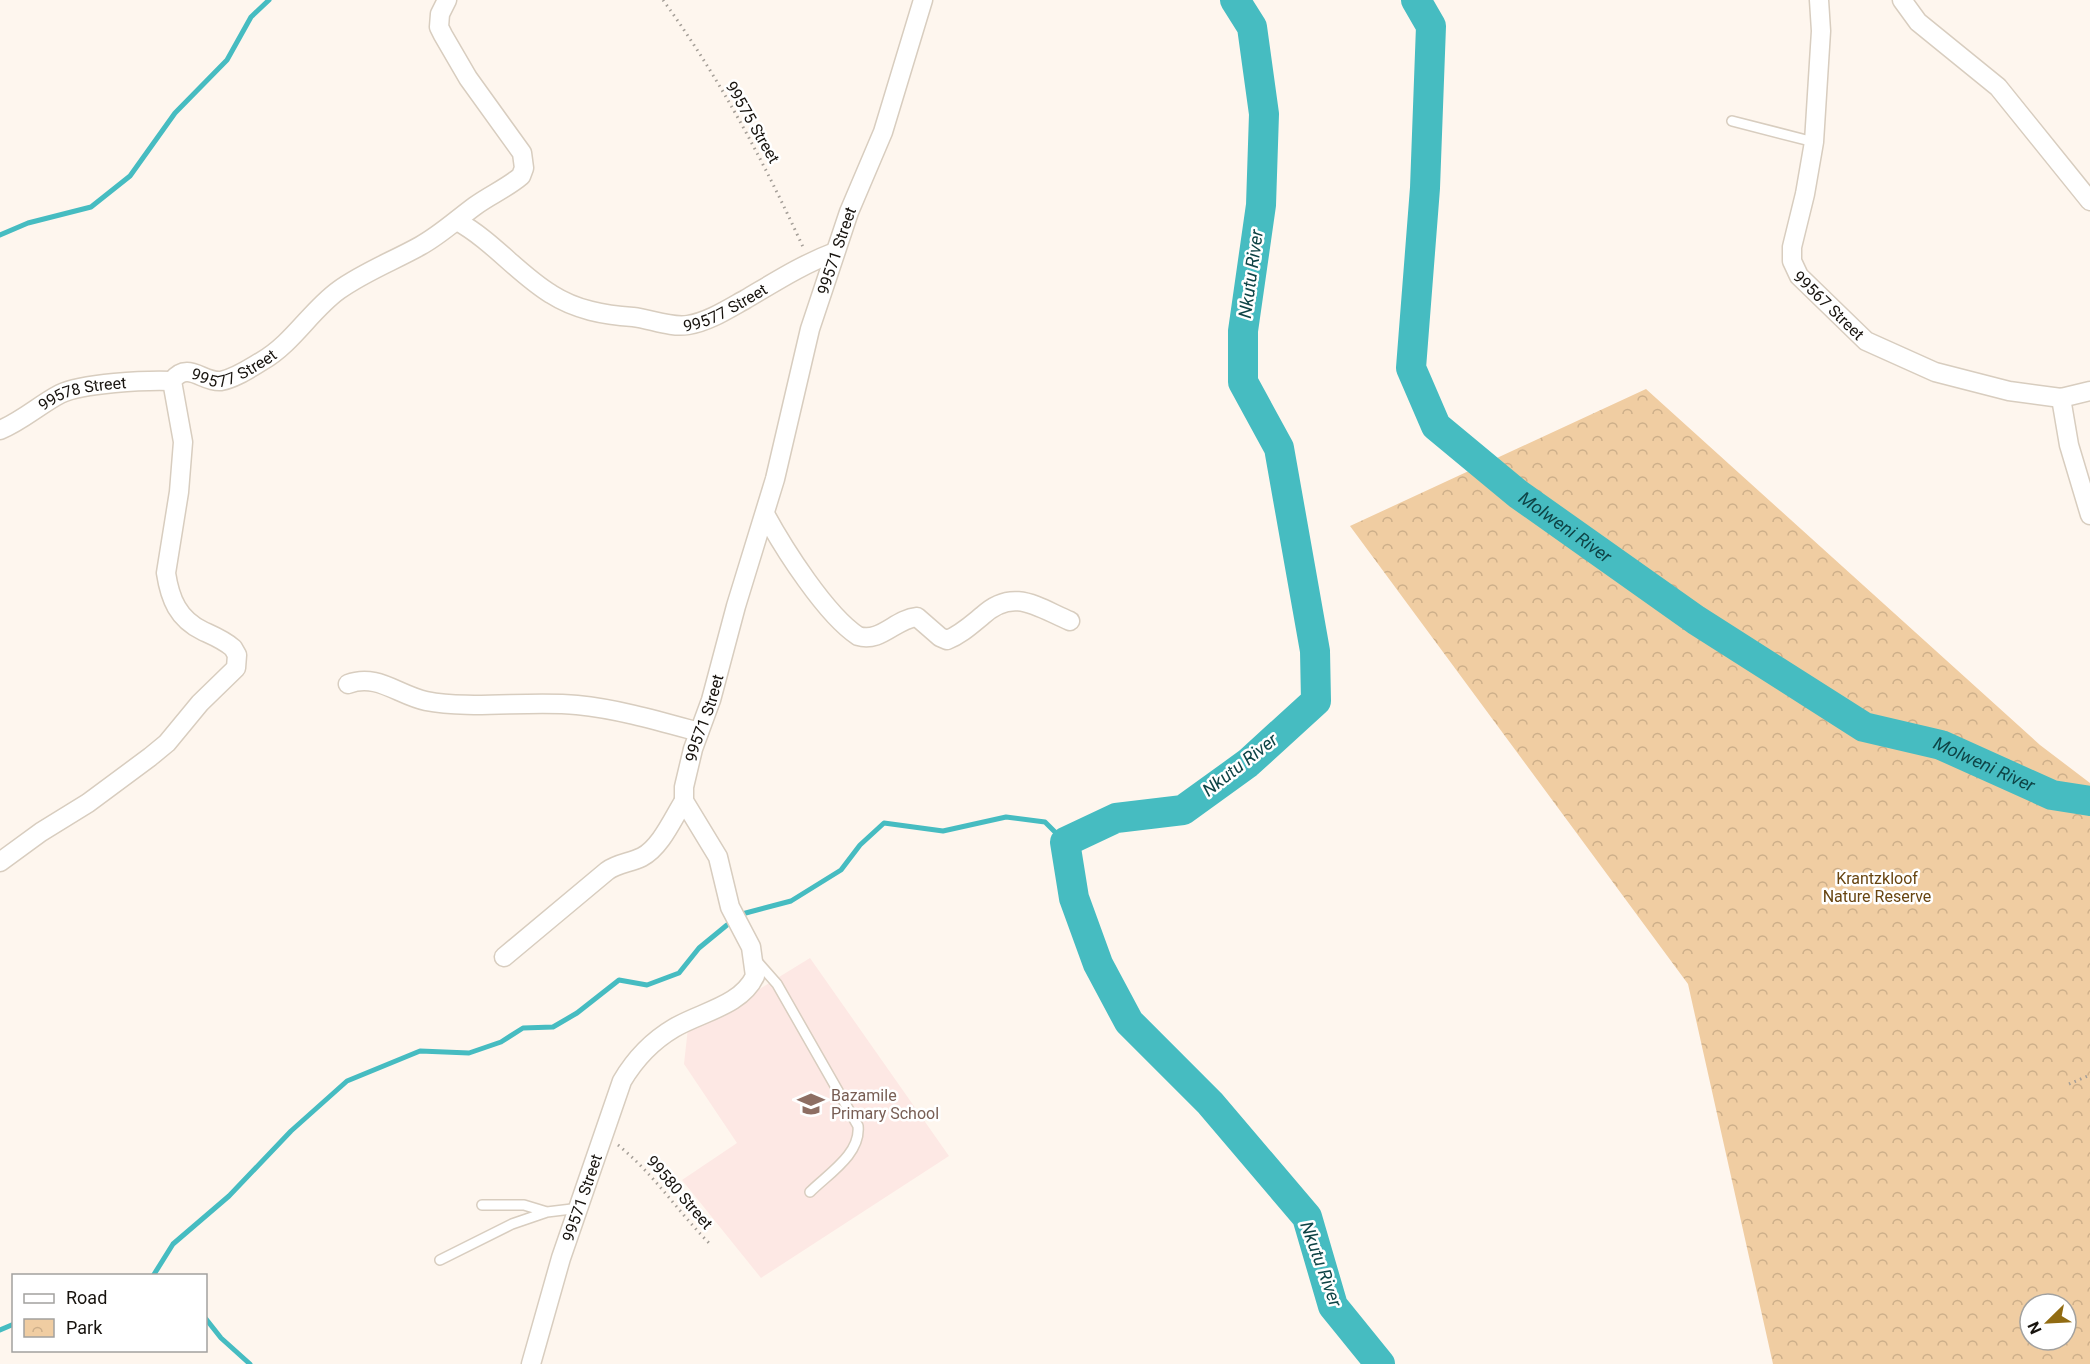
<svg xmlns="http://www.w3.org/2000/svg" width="2090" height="1364" font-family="Roboto,sans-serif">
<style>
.education{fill:#fde8e4}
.park{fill:url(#park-crowns);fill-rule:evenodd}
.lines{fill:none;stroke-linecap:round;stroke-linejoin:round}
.stream{stroke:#46bcc1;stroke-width:5}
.river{stroke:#46bcc1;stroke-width:30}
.lane-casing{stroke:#d8cdbf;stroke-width:12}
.street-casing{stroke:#d8cdbf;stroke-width:21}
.path{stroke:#a49e97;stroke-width:3;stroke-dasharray:1.5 4.5;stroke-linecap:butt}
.lane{stroke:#fff;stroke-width:9}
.street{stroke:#fff;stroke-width:18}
.labels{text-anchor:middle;stroke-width:5;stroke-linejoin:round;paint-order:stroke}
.street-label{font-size:16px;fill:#17130e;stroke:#fff}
.park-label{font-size:16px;fill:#684511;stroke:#fff}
.education-label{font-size:16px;fill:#785e54;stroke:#fff;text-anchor:start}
.water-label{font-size:18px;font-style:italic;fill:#0e4446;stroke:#fff}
</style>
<defs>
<pattern id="park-crowns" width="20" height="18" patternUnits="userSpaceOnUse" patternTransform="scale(1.5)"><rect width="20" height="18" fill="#f0cda2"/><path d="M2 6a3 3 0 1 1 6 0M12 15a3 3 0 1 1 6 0" fill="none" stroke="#cdaf8a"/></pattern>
</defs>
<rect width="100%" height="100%" fill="#fef6ee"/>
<path class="education" d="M810 958 949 1156 761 1278 682 1180 737 1143 684 1064 688 1028 730 1007Z"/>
<path class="park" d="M1646 389 2040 745 2090 783V1364H1773L1688 984 1350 526ZM2030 1304H2066V1340H2030Z"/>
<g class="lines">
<path class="stream" d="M0 235 28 223 91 207 130 176 175 113 227 60 251 17 269 0
M742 914 791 901 841 870 860 845 884 823 943 831 1006 817 1045 822 1065 842
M153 1276 173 1244 229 1196 291 1131 347 1081 420 1051 469 1053 501 1042 523 1028 553 1027 577 1013 619 980 647 985 679 973 699 948 727 925
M206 1319 221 1338 250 1364
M0 1330 14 1324"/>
<g class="river">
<path d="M1235 0 1252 27 1264 114 1261 205 1243 331V382L1279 448 1315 651 1316 701 1248 763 1183 810 1116 818 1065 842 1074 898 1098 964 1129 1022 1210 1103 1307 1217 1333 1306 1380 1364"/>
<path id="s1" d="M1416 0 1431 26 1425 188 1411 368 1436 426 1518 494 1696 620 1864 727 1941 745 2052 795 2090 801"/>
</g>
<defs>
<path id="lane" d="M1732 121 1814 142
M755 959 777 984 858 1126C861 1154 828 1174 810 1192
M482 1205H524L547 1212
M440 1260 512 1224 547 1212 580 1208"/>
<g id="street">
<path id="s2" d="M1819 0 1821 31 1814 142 1805 194 1792 247V261L1799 276 1866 341 1935 372 2009 391 2061 398 2090 391"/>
<path d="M1902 0 1918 22 1998 87 2090 201"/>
<path id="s3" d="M457 221C493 241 518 274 551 294 576 310 604 315 633 317 651 319 670 328 688 325 708 322 728 309 746 299 775 282 803 264 835 252"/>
<path d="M2061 398 2069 445 2090 515"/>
<path id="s4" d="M0 430C22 421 39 405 60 394 82 383 146 380 172 381"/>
<path d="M765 514C784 549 826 615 858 636 881 643 895 619 917 617L940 637 947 640C960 635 971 625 982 616 1013 587 1037 607 1070 621"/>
<path d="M348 684C377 673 398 695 426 701 471 710 530 700 577 705 618 709 659 721 699 732"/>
<path id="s5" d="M0 862 41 832 88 803 150 757 167 743 200 703 236 668 237 655 233 648C224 640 214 636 203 631 178 619 170 599 166 573L179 492 183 442 172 381C188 360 203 383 221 381 236 378 250 368 262 361 293 343 311 310 339 290 364 272 393 261 420 246 440 235 456 220 475 206 490 195 507 188 521 176L524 168 522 153 468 78 443 35 439 27 440 14 447 0"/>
<path d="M504 957 607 871C618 863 630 863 642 857 661 847 673 818 684 801"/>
<path id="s6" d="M531 1364 561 1258 622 1081C635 1059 652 1041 674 1028 701 1012 741 1006 755 976L751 947 730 907 718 857 684 801V787L693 749 711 700 736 606 775 479 810 329 849 212 883 132 923 0"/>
</g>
</defs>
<use href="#lane" class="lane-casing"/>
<use href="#street" class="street-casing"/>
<path class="path" d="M663 0C719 77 763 160 803 247
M2069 1084 2090 1075
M618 1145C654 1174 678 1212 710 1244"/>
<use href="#lane" class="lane"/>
<use href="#street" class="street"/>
</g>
<defs>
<symbol id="school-bare" viewBox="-9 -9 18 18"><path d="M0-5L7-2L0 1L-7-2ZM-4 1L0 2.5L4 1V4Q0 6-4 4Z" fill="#8d6e63" stroke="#fff" stroke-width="2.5" paint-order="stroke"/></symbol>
</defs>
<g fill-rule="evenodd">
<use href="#school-bare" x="792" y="1085" width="38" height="38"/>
</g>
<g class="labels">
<g class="street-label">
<text transform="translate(753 122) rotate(60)" y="6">99575 Street</text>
<text dy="6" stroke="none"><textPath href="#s6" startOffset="1234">99571 Street</textPath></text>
<text dy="6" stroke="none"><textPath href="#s2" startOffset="322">99567 Street</textPath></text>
<text dy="6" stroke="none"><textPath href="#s3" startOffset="302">99577 Street</textPath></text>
<text dy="6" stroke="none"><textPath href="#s5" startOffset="698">99577 Street</textPath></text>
<text dy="6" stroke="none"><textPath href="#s4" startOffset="92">99578 Street</textPath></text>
<text dy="6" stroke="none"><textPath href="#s6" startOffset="748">99571 Street</textPath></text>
<text transform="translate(680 1192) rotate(49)" y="6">99580 Street</text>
<text dy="6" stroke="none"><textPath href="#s6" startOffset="174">99571 Street</textPath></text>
</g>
<g class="park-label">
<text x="1877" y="884">Krantzkloof<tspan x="1877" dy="18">Nature Reserve</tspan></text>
</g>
<g class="education-label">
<text x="831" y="1101">Bazamile<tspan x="831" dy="18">Primary School</tspan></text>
</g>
<g class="water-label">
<text transform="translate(1251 274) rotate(-82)" y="6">Nkutu River</text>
<text dy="6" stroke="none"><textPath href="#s1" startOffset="600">Molweni River</textPath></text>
<text transform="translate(1240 765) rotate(-38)" y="6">Nkutu River</text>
<text dy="6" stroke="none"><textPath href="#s1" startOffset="1086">Molweni River</textPath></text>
<text transform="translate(1321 1264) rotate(70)" y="6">Nkutu River</text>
</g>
</g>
<rect x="12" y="1274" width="195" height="78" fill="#ffffff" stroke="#a2a19f" stroke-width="1.5"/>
<rect x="24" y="1294" width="30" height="9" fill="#ffffff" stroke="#a2a19f" stroke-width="1.5"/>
<text x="66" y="1304" font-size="18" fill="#17130e">Road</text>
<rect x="24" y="1319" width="30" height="18" fill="url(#park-crowns)" stroke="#a2a19f" stroke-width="1.5"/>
<text x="66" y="1334" font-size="18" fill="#17130e">Park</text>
<g transform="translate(2048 1322) rotate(246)"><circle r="28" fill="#ffffff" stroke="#a2a19f" stroke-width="1.5"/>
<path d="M0-4.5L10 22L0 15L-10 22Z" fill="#916b12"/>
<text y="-9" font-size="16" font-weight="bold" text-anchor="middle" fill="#17130e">N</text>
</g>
</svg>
